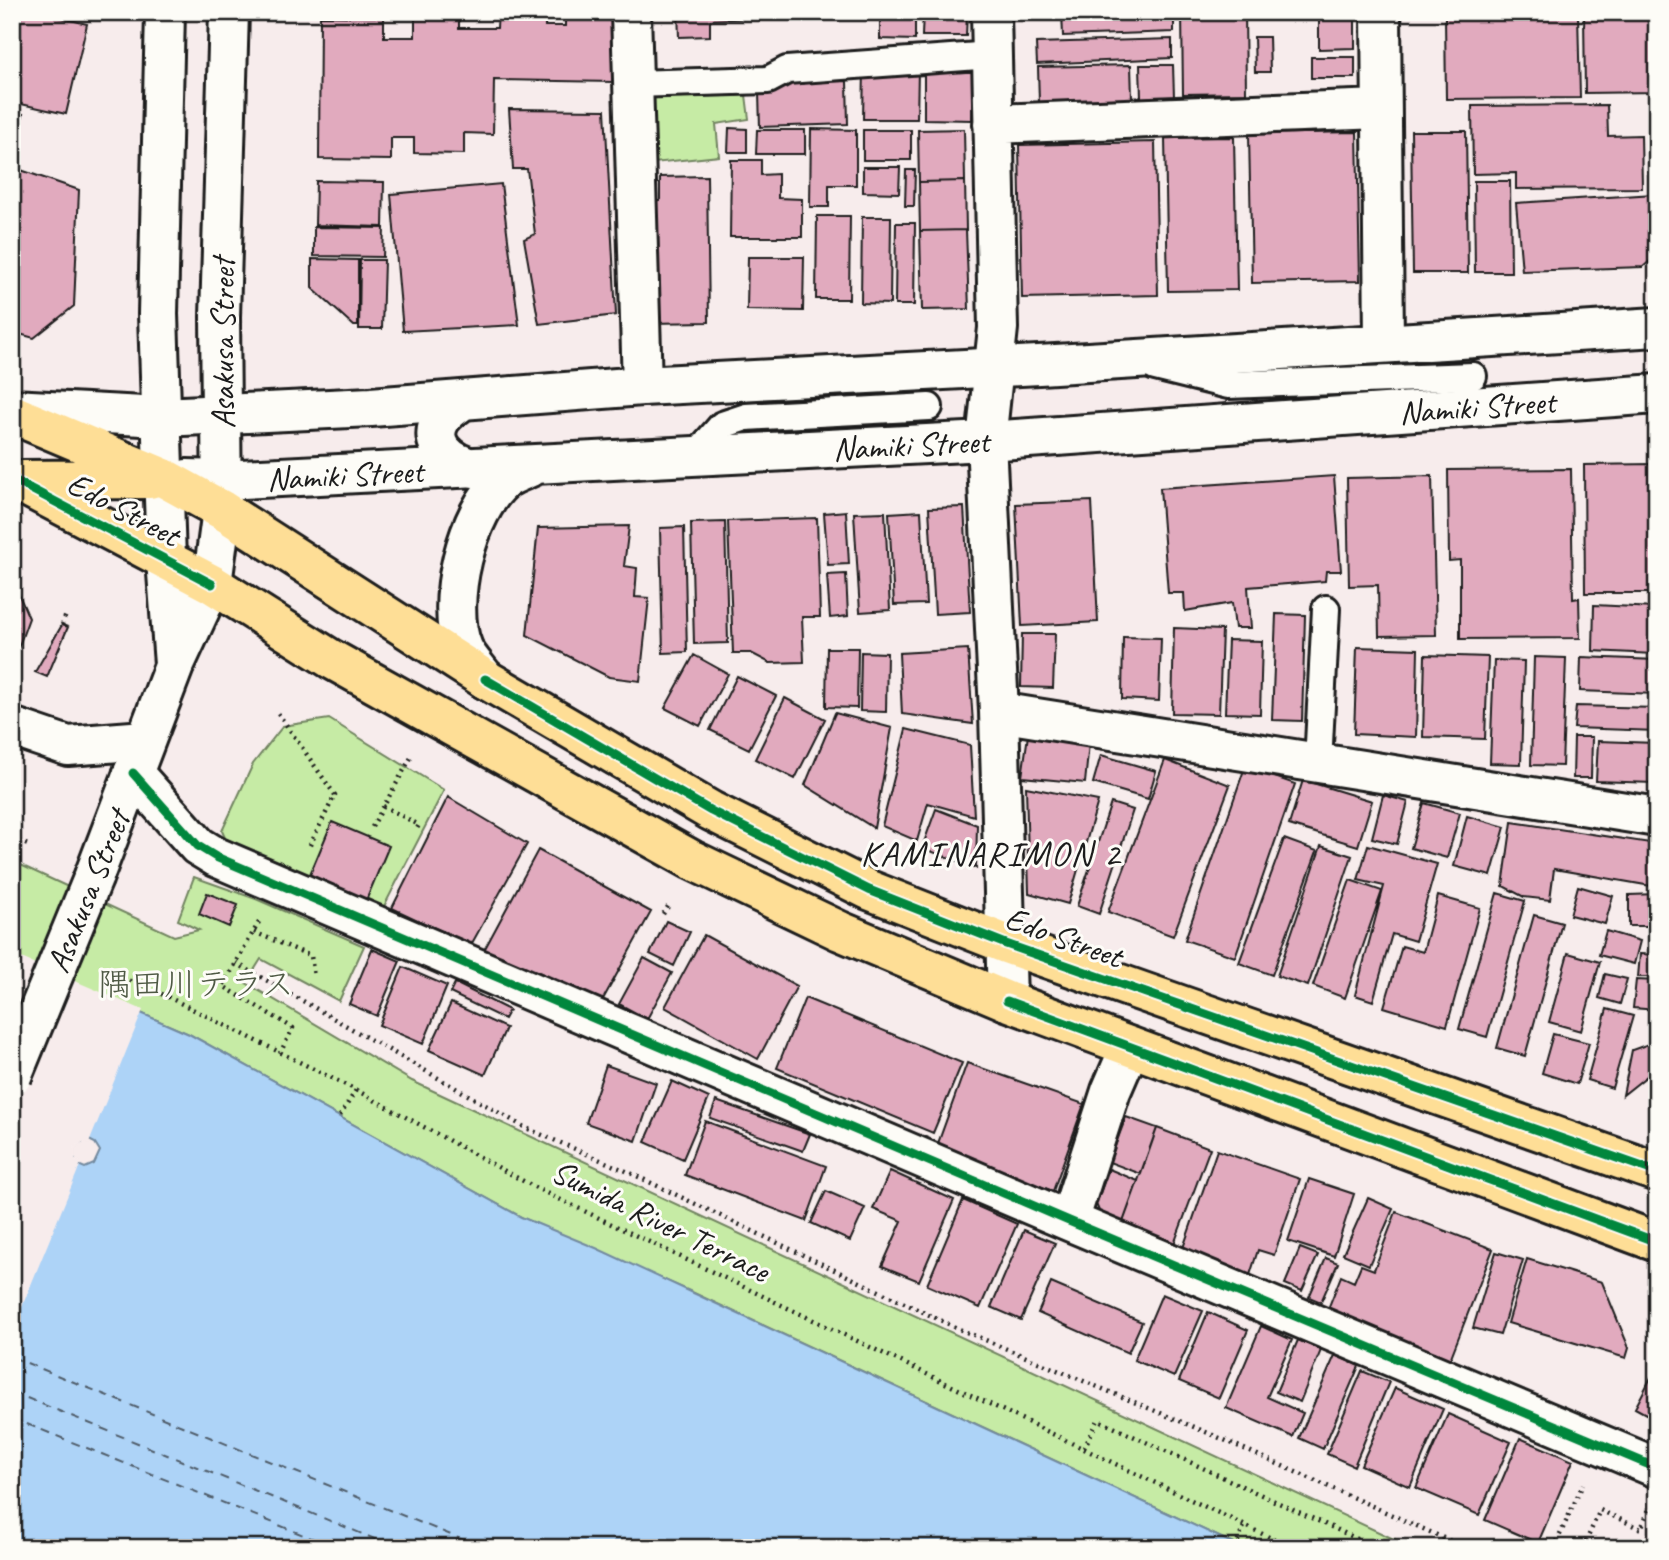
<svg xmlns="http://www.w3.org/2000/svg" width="1669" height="1560" font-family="Caveat,'Klee One',sans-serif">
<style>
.green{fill:#c6eba5;stroke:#718460;stroke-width:2}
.water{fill:#add3f7;stroke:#738a9f;stroke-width:2;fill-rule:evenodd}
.pier{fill:#f7ecec}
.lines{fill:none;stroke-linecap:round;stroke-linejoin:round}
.ferry{stroke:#4f5c69;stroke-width:2;stroke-dasharray:9 7;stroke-linecap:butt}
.building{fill:#e1aabe;stroke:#1c1c1c;stroke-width:2}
.service-casing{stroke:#1c1c1c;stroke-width:32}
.minor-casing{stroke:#1c1c1c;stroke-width:44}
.tertiary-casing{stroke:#1c1c1c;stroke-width:44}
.secondary-casing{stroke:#1c1c1c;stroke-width:44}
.trunk-casing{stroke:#1c1c1c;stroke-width:44}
.path{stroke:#1c1c1c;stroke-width:4.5;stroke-dasharray:2 5;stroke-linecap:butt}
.service{stroke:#fdfcf7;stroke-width:26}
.minor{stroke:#fdfcf7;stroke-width:38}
.tertiary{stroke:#fdfcf7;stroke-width:38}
.secondary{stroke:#fdfcf7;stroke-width:38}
.trunk{stroke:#fede96;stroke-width:38}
.secondary-bridge-casing{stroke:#1c1c1c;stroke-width:44;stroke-linecap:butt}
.secondary-bridge{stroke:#fdfcf7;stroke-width:38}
.cycleway-casing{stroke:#fdfcf7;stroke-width:13}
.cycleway{stroke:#00873e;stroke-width:9}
.labels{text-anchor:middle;stroke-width:6;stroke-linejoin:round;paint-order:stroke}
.street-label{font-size:33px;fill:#1c1c1c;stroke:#fdfcf7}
.park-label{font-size:33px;fill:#4f5a45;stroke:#fdfcf7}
.neighbourhood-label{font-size:35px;letter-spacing:2px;fill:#1c1c1c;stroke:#fdfcf7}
</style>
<rect width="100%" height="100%" fill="#f7ecec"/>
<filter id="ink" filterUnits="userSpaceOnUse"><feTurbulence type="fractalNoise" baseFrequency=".0143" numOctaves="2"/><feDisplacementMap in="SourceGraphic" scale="14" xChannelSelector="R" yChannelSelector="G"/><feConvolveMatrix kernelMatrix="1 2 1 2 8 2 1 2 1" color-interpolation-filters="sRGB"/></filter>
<g filter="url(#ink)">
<path class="green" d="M745 87 749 119 716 124 719 156 654 163 649 90Z
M329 719 444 790 378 918 280 871 226 840 222 831 253 764 283 726Z
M12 861 174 936 199 930 178 920 194 877 256 899 364 946 339 1001 261 959 246 983 412 1081 1413 1548H1243L694 1293 521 1217 189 1034 12 957Z"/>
<path class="water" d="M12 957 189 1034 521 1217 596 1248 1243 1548H12ZM87 1139 95 1143 100 1151 94 1164 85 1168 76 1164 71 1147Z"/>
<path class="pier" d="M12 954 143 1010 89 1143 83 1142 75 1148V1159L81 1163 12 1331Z"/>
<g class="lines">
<path class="ferry" d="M12 1357 483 1548
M12 1392 397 1548
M12 1418 336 1548"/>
</g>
<path class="building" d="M12 12H38L87 24 66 114 12 102Z
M415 12H459V28H497L498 12H546L545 26H565V12H615L614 82 494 80 493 134 464 133V154L414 153V138H391V160L319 159 320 16 384 17V37H415Z
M678 12H846L847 14 710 20V36L679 37Z
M880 12H915V40L880 39Z
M923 12H967L966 36H922Z
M1062 12H1174V32L1063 36Z
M1182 12H1245L1246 93 1183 94Z
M1268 12H1307V20H1268Z
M1319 12H1355V48L1319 49Z
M1657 12V92L1585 93 1584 13Z
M1578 14 1580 98 1446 99 1445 16Z
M1254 37H1269L1270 72H1255Z
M1172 39V58L1037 64 1036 43Z
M1311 57H1355V78H1311Z
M1131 65 1132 99 1039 102 1038 67Z
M1140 65H1173L1174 97 1141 98Z
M864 69H918L917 119H863Z
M924 71 973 72 972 120 924 119Z
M847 81 848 124 760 127 759 93 780 83Z
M1607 105 1608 136 1641 135 1642 188 1516 189V173L1473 174 1472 106Z
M509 109 605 110 616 315 539 324 524 239 535 234 527 169H513Z
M12 112 23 114 14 151H12Z
M729 128 747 129V152H728Z
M811 129 856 130V185H829V207H810Z
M964 129 965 181 919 182 918 130Z
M757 130H805V154H756Z
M863 130H911V160H863Z
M1411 131H1466L1468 273H1413Z
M1653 131H1657V177H1655Z
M1357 132 1360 281 1252 283 1249 134Z
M1234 137 1237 290 1168 291 1165 138Z
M1155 142 1158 295 1022 298 1019 145Z
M731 160H761V175L778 174V198L802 199V237H730Z
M12 167 79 190 74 306 34 338 12 332Z
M863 167H900L899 193 863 192Z
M906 170H915L914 206H905Z
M707 176 709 322 650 323 648 201H660V177Z
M1653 180H1657V255L1643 267 1522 271 1516 203 1654 194Z
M316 181 384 182 383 227 315 225Z
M965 181 966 230 920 231 919 182Z
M1474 181H1510L1511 272H1475Z
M501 184 519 325 403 331 391 194Z
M817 216H850L849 299H816Z
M862 217H891L890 304 861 303Z
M896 223H915L914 305H895Z
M314 227 384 228 383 257 314 256Z
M966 230 969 309 922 310 920 231Z
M748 257H804L803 311 747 310Z
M312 259 358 260V326H354L312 288Z
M360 260H384L382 329H359Z
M1654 464 1657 467V593H1585L1584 465Z
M1571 469 1573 599 1579 598 1580 638 1460 639V560L1449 561 1448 470Z
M1334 476 1341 571H1326L1325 581 1248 587 1251 628H1235L1232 603 1185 611 1184 593H1168L1160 488Z
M1432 476 1436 635 1379 636 1378 585 1349 586 1347 478Z
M1092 501 1098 622 1022 626 1016 504Z
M964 507 970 612 935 614 929 508Z
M846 511 849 564 828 565 824 513Z
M921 511 926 604 894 605 889 513Z
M885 512 890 610 860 612 854 513Z
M817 518 820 617H802L804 662 770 663 751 653H733L728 521Z
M725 522 728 643 694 644 691 523Z
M629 526 624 566 637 568 635 597 649 598 640 681 609 677 527 635 538 528Z
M684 527 687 652 663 653 660 528Z
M846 574 848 616 830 618 827 575Z
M12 579 29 618 12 665Z
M1594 605 1655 608 1654 654 1593 651Z
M1276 614 1305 615 1302 721 1272 720Z
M62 625 68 627 47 677 35 672Z
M1174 628 1222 630 1219 714 1172 713Z
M1022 634H1055L1053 688 1021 687Z
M1123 637 1161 638 1159 701 1122 699Z
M1228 640 1262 641 1260 714 1225 713Z
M1357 647 1418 649 1416 737 1354 734Z
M827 648H858L857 708 826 707Z
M968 649 973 724 902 714 899 653Z
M861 652 887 653 886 712 860 711Z
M694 655 728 674 700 726 665 708Z
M1425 655 1488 657 1485 739 1423 737Z
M1534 657 1566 658 1562 766 1531 765Z
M1581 657 1657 660V694L1580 691Z
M1494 660 1524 661 1521 764 1490 763Z
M737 676 776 696 749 749 710 730Z
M785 698 825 719 795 779 755 759Z
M1576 706 1657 708V731L1574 728Z
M835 713 892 728 874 828 805 785Z
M906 729 970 745 974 816 928 803 917 841 882 826Z
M1028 735 1089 743 1085 783 1022 777Z
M1574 737H1592L1591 778H1573Z
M1598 741 1656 743 1654 783 1596 781Z
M1101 755 1156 771 1148 799 1093 783Z
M1165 760 1230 785 1173 936 1108 912Z
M1245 767 1295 784 1235 957 1185 940Z
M1303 780 1372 801 1358 846 1289 825Z
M1026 787 1098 801 1068 904 1029 893Z
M1383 795 1408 802 1397 844 1372 838Z
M448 797 527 844 471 945 392 908Z
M1111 803 1133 810 1099 914 1077 906Z
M1424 803 1460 813 1447 858 1411 848Z
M936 809 977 825 976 868 922 848Z
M1467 816 1505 827 1491 876 1454 866Z
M332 822 389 846 365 903 308 879Z
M1512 822 1657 844V887L1554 869 1550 900 1524 897 1503 886Z
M1284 839 1317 851 1272 975 1239 963Z
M1368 845 1437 864 1415 941 1392 934 1373 1001 1355 995 1384 886 1358 880Z
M1321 846 1352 856 1308 986 1277 976Z
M538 850 651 912 601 1003 483 952Z
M1350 880 1382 891 1345 998 1313 986Z
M1578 886 1613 896 1605 924 1570 915Z
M207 893 238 905 229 927 199 914Z
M1497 893 1525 901 1487 1037 1459 1029Z
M1657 894V926H1629V895Z
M1438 896 1480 908 1447 1026 1384 1007 1402 946 1423 952Z
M1534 915 1562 923 1525 1056 1497 1048Z
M666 921 690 932 674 966 650 954Z
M1606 931 1640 941 1634 964 1599 955Z
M704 935 797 986 758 1059 665 1007Z
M1650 936H1657V951H1651Z
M372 949 400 961 377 1016 349 1004Z
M1568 953 1600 962 1581 1031 1549 1022Z
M1640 954 1657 955V977H1638Z
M644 958 672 973 647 1019 619 1004Z
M403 967 447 986 423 1044 379 1025Z
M1605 974 1627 979 1620 1004 1599 998Z
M1636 980 1657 981V1010L1633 1008Z
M455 983 509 1010 504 1019 450 993Z
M805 998 962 1063 933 1133 777 1068Z
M451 1003 506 1028 485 1075 429 1050Z
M1607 1009 1633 1016 1612 1088 1587 1080Z
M1553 1034 1589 1043 1577 1084 1542 1073Z
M1657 1041V1068L1623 1095 1632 1050Z
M967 1063 1084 1104 1053 1191 936 1149Z
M606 1065 656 1083 636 1141 586 1123Z
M672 1081 709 1098 683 1159 645 1142Z
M716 1101 810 1134 803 1151 710 1118Z
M1126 1117 1157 1128 1141 1174 1109 1162Z
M705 1121 826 1166 806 1221 685 1175Z
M1157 1128 1210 1148 1174 1244 1122 1225Z
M1217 1150 1300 1179 1274 1255 1258 1250 1250 1275 1182 1251Z
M1109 1169 1138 1181 1122 1225 1102 1218 1096 1204Z
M890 1171 954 1200 919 1281 882 1266 902 1221 873 1209Z
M1309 1179 1354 1194 1334 1256 1288 1241Z
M826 1191 865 1208 850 1241 811 1223Z
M1368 1198 1393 1209 1369 1265 1343 1254Z
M963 1200 1017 1224 980 1308 927 1285Z
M1396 1212 1493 1249 1449 1362 1326 1314 1341 1276 1354 1282 1361 1265 1374 1270Z
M1024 1230 1055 1243 1021 1320 991 1307Z
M1300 1248 1318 1255 1302 1291 1285 1284Z
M1496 1252 1523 1260 1500 1335 1473 1328Z
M1326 1258 1338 1263 1321 1302 1309 1297Z
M1527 1259 1602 1282 1629 1348 1626 1358 1508 1323Z
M1051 1283 1142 1322 1128 1353 1038 1313Z
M1162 1294 1203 1311 1174 1377 1134 1360Z
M1208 1312 1248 1330 1219 1398 1179 1381Z
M1261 1326 1292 1340 1267 1397 1303 1413 1293 1437 1226 1408Z
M1298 1340 1321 1350 1300 1402 1276 1392Z
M1335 1355 1359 1366 1323 1449 1299 1438Z
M1657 1366V1420L1635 1408Z
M1362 1371 1389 1382 1354 1466 1327 1454Z
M1395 1388 1443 1409 1410 1487 1361 1465Z
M1448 1414 1511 1442 1479 1515 1416 1488Z
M1520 1438 1573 1461 1538 1543 1485 1520Z"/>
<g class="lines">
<defs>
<path id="service" d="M632 84 768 80 787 70 992 55
M1155 367 1228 385 1473 376
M694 457 722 425 746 417 929 407
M1318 763 1326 609"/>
<path id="minor" d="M631 12 642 386
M991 12 998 328 986 441 999 712 1007 1001
M1381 12 1384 342
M993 124 1381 109
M999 712 1657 817
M12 727 68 746 145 740
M133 773 198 846 216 857 1069 1221 1657 1468
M1069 1221 1111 1091 1130 1047"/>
<path id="tertiary" d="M463 400C455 406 447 410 441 419 426 444 450 463 473 468
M12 409 162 417 371 407 642 386 1039 365 1657 327
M187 479 222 480 986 441 1657 394
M485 679C478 669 467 658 463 648 444 604 467 511 504 480 511 474 524 470 533 466"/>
<path id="secondary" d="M165 12 158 314 166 560 174 664
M94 876 174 666 212 584 222 510 220 317 229 12"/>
<path id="trunk" d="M12 414 164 478 222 510 485 679 711 811 869 890 1006 944 1657 1172
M12 479 212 584 331 659 692 860 840 931 1007 1001 1657 1242
M21 480 150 479"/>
</defs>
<use href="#service" class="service-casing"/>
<use href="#minor" class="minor-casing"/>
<use href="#tertiary" class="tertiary-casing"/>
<use href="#secondary" class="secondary-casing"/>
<use href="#trunk" class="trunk-casing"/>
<path class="path" d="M62 625 67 612
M278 713 335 795 308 849
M383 806 419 825 415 832
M372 827 413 754
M12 839 28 845
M663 914 669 905
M259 922 223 986 293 1028 280 1053
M254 932 311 956 314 977
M12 933 23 937
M236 963 526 1128 624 1170 959 1329 1213 1435 1466 1548
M103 970 164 995 356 1090 538 1189 1292 1548
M340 1116 356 1090
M1084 1448 1098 1420 1377 1548
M1235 1548 1245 1524
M1554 1548 1583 1484
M1583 1548 1600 1510 1641 1529 1649 1509"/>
<use href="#service" class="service"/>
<use href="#minor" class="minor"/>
<use href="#tertiary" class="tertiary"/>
<use href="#secondary" class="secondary"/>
<use href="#trunk" class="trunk"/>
<defs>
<path id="secondary-bridge" d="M12 1076 94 876"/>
</defs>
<use href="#secondary-bridge" class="secondary-bridge-casing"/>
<use href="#secondary-bridge" class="secondary-bridge"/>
<defs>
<path id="cycleway" d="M12 479 212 584
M485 679 711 811 869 890 1006 944 1657 1172
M133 773 198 846 216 857 1069 1221 1657 1468
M1007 1001 1657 1242"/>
</defs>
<use href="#cycleway" class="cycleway-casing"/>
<use href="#cycleway" class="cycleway"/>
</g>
</g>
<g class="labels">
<g class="street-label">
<text transform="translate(222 343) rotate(-90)" y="12">Asakusa Street</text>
<text transform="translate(1477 406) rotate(-4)" y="12">Namiki Street</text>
<text transform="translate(911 444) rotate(-3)" y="12">Namiki Street</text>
<text transform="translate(345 474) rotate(-3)" y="12">Namiki Street</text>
<text transform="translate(124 508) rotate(28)" y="12">Edo Street</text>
<text transform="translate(87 891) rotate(-68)" y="12">Asakusa Street</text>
<text transform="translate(1064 936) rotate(20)" y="12">Edo Street</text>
<text transform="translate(661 1220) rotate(26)" y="12">Sumida River Terrace</text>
</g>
<g class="park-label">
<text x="196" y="995">隅田川テラス</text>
</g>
<g class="neighbourhood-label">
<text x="991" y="865">KAMINARIMON 2</text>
</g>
</g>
<rect width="1669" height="1560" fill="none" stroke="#fdfcf7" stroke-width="42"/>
<rect x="21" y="21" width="1627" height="1518" fill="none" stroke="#1c1c1c" stroke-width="2.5" filter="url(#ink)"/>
</svg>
